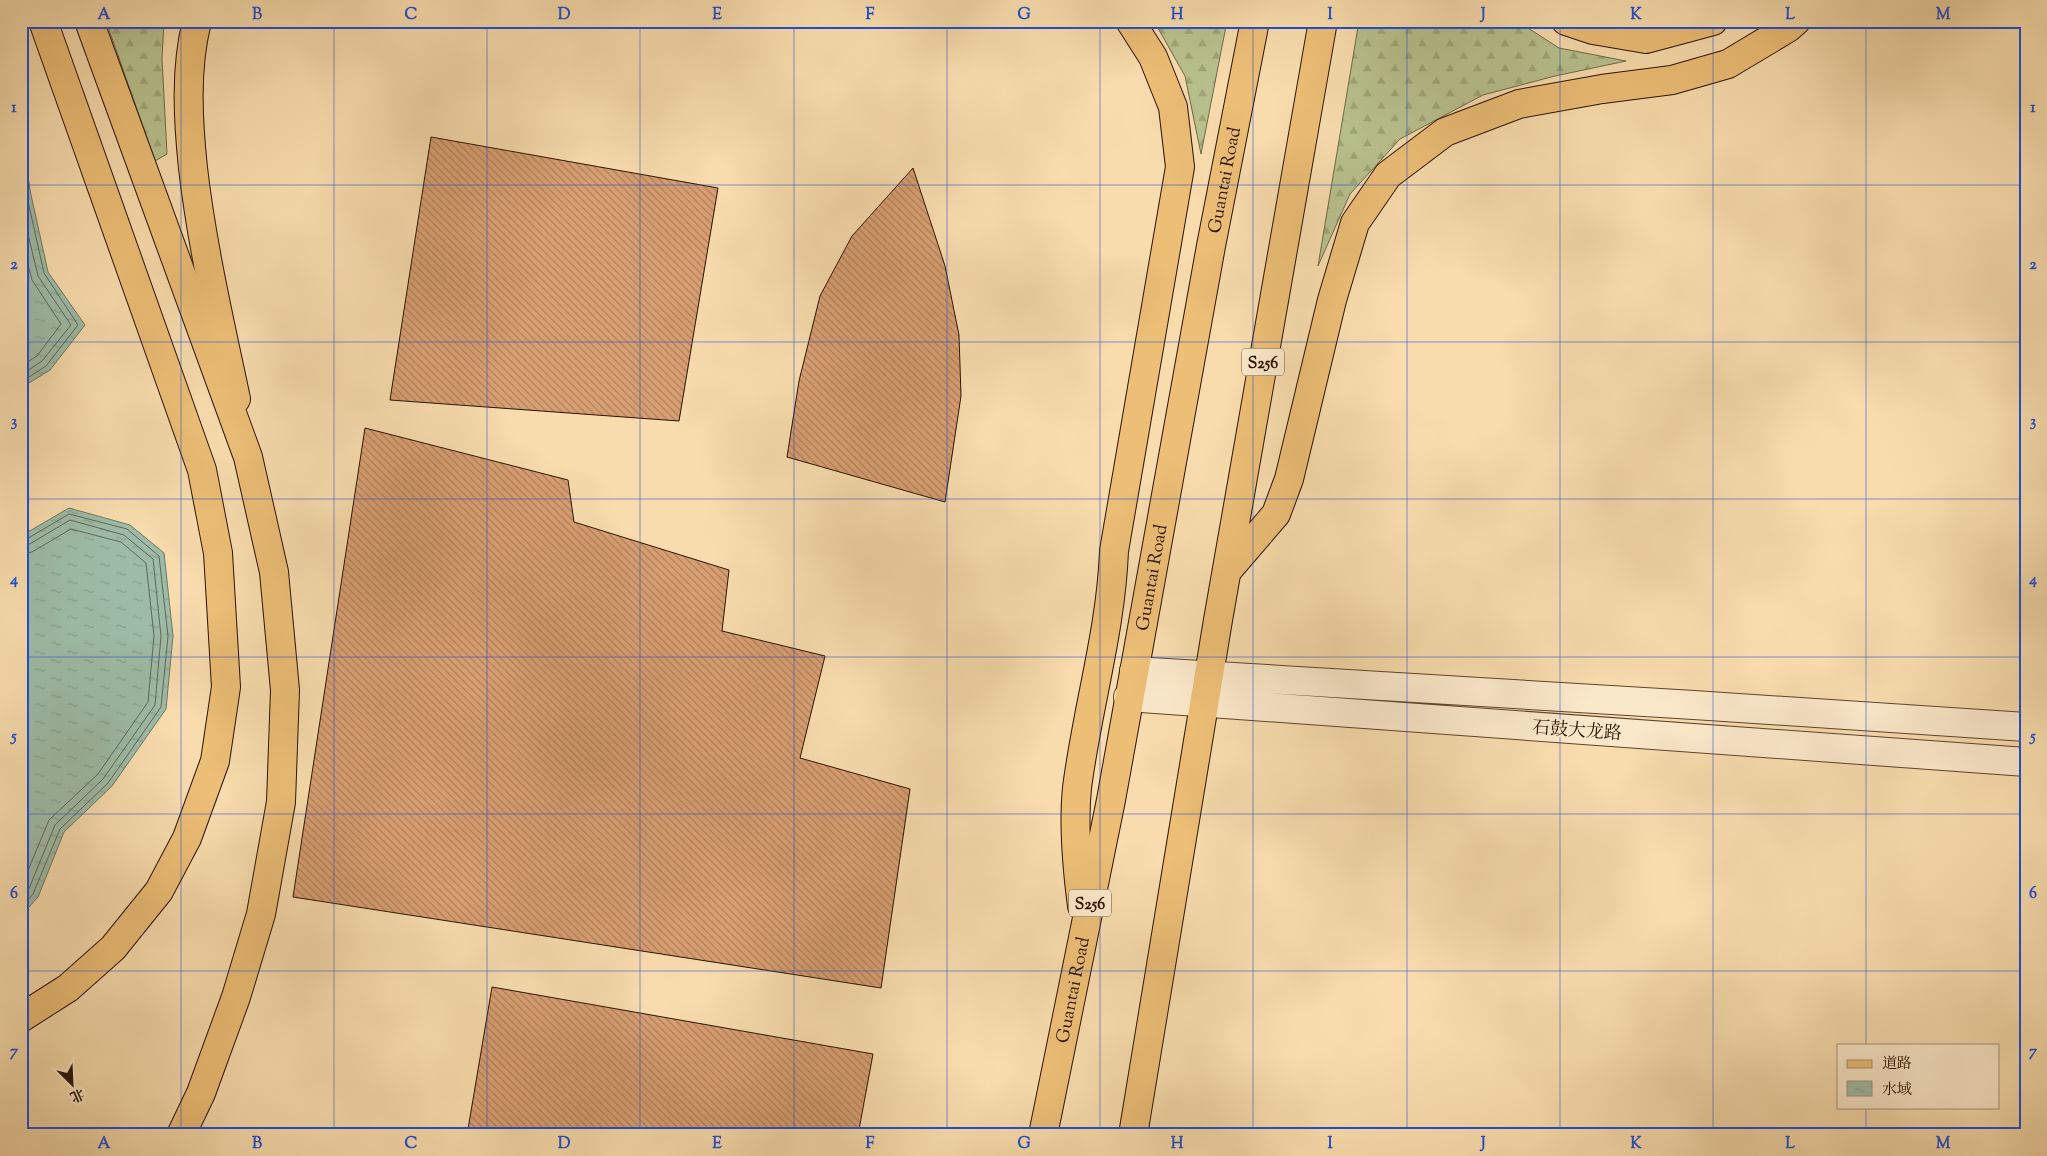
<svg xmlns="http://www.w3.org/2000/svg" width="2047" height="1156" font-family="'Sorts Mill Goudy','Noto Serif SC',serif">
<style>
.forest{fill:url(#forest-firs);stroke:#706a47}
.water{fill:url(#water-ripples);stroke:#6f7865}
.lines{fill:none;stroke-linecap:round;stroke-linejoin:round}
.shore{stroke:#636754;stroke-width:1}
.building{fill:url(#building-back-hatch);stroke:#291200}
.street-casing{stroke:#5d442b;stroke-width:30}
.primary-casing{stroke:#291200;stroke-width:30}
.highway-casing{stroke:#291200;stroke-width:30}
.street{stroke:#fae8ca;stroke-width:28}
.primary{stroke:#ecbe76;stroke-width:28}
.highway{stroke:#ecbe76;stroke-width:28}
.grid{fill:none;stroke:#1d4ed8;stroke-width:1;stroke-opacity:0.55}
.labels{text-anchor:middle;stroke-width:4;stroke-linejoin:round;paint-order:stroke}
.shield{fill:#fae8ca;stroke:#68523d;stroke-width:1}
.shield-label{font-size:16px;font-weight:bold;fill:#291200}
.street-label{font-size:18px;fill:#291200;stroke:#fae8ca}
.neatline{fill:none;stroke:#1d4ed8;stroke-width:2}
.grid-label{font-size:16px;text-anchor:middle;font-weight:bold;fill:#1d4ed8}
</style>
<defs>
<pattern id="forest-firs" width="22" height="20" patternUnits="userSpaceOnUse" patternTransform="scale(1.25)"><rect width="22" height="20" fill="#b8c28e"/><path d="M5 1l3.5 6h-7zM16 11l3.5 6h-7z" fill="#9ea679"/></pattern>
<pattern id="water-ripples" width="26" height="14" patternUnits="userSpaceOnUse" patternTransform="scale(1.25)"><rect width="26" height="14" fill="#9dbca8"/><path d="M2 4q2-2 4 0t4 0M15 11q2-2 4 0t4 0" fill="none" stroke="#87a18f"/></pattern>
<pattern id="building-back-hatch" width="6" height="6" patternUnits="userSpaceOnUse" patternTransform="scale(1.25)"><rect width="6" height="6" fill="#d89f72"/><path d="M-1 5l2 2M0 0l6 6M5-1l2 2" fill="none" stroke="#af805b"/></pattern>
</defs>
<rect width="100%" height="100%" fill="#f8dcad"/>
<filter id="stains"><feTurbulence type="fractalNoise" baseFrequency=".004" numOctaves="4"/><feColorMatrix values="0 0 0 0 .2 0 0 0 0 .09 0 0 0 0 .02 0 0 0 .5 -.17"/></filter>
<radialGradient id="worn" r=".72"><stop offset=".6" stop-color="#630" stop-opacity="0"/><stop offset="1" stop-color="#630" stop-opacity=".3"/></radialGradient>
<path class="forest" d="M106 21H164L162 59 167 154 155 161Z
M1154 21H1227L1201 154 1185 76Z
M1359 21H1517L1559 48 1626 61 1555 76 1483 95 1400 139 1350 194 1318 266Z"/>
<path class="water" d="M21 151 24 154 31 195 48 272 85 325 50 370 21 388Z
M69 508 130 525 164 553 173 636 166 709 112 786 64 832 38 897 21 916V536Z"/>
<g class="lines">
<path class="shore" d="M21 170 44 273 78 325 46 366 21 382
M21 205 38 276 71 325 42 361 21 375
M21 238 32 280 61 324 37 356 21 366
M21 540H25L69 514 127 529 159 556 168 636 161 707 108 783 60 829 33 894 21 908
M21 547 28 545 70 520 124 535 153 559 161 636 155 705 103 779 55 825 28 891 21 899
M21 554 32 552 71 529 121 542 146 563 154 636 148 702 98 774 49 820 21 887"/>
</g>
<path class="building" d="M431 137 718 188 679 421 390 400Z
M913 168 945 266 959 335 961 396 945 502 787 457 799 381 820 296 852 236Z
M365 428 568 480 574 522 729 570 722 631 825 656 800 758 910 789 881 988 293 897Z
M492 987 873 1054 858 1135H467Z"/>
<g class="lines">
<defs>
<path id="street" d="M1134 671 1694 705 2026 727
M1128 697 2026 762"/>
<g id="primary">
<path d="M197 21C185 69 188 120 193 168 202 246 220 323 236 399"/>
<path d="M1228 570 1276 514 1289 479 1332 300 1355 223 1388 175 1445 132 1519 104 1602 89 1672 80 1728 64 1788 28 1796 21"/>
<path d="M1082 906C1077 868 1073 827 1077 788 1087 709 1111 631 1114 551L1180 167 1173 107 1153 57 1130 21"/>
<path id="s1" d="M1043 1135 1111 800 1211 246 1255 21"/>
<path d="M1133 1135 1218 620 1323 21"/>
</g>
<path id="highway" d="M89 21 248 457 274 572 285 690 281 802 261 914 236 997 201 1093 181 1135
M1566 21 1593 30 1646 39 1713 21
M21 1018 68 988 113 948 159 891 187 838 215 761 226 687 218 553 202 470 43 21"/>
</defs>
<use href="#street" class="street-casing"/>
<use href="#primary" class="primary-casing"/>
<use href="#highway" class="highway-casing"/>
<use href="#street" class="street"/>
<use href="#primary" class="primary"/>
<use href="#highway" class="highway"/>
</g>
<path class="grid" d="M181 21V1135M334 21V1135M487 21V1135M640 21V1135M794 21V1135M947 21V1135M1100 21V1135M1253 21V1135M1407 21V1135M1560 21V1135M1713 21V1135M1866 21V1045M21 185H2026M21 342H2026M21 499H2026M21 657H2026M21 814H2026M21 971H2026M1866 1107V1135"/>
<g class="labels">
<g class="shield">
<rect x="1242" y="348.5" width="42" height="27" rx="4"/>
<rect x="1069" y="889.5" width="42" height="27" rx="4"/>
</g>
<g class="shield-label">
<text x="1263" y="368">S256</text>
<text x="1090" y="909">S256</text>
</g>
<g class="street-label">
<text dy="6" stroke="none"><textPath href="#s1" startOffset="972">Guantai Road</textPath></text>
<text dy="6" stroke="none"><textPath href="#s1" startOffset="568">Guantai Road</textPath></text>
<text transform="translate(1577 730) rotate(4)" y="6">石鼓大龙路</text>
<text dy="6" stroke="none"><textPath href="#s1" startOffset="148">Guantai Road</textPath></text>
</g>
</g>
<rect width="2047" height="1156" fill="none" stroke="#f8dcad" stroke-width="55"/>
<rect x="1837" y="1044" width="162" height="65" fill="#fae8ca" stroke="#a69279"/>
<rect x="1847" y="1060" width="25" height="8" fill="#ecbe76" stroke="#a69279"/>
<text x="1882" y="1068" font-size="15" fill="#291200">道路</text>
<rect x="1847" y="1081" width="25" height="15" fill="url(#water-ripples)" stroke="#a69279"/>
<text x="1882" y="1094" font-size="15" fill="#291200">水域</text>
<g transform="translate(72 1084) rotate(156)" stroke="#fae8ca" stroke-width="4" paint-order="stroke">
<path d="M0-4L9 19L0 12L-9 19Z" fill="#291200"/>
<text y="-8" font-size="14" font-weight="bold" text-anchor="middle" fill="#291200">北</text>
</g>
<rect x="28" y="28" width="1992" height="1100" class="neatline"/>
<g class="grid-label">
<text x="104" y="19">A</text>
<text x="257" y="19">B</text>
<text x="411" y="19">C</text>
<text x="564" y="19">D</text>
<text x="717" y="19">E</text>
<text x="870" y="19">F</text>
<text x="1024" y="19">G</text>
<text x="1177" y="19">H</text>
<text x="1330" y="19">I</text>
<text x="1483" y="19">J</text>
<text x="1636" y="19">K</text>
<text x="1790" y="19">L</text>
<text x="1943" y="19">M</text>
<text x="14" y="112">1</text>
<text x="2033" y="112">1</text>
<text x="14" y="269">2</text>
<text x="2033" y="269">2</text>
<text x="14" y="426">3</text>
<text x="2033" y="426">3</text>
<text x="14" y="584">4</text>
<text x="2033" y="584">4</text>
<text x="14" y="741">5</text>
<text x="2033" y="741">5</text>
<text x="14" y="898">6</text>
<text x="2033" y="898">6</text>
<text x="14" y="1056">7</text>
<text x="2033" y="1056">7</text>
<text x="104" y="1148">A</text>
<text x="257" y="1148">B</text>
<text x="411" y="1148">C</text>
<text x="564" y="1148">D</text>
<text x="717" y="1148">E</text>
<text x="870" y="1148">F</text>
<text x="1024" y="1148">G</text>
<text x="1177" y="1148">H</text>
<text x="1330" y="1148">I</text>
<text x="1483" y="1148">J</text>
<text x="1636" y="1148">K</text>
<text x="1790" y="1148">L</text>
<text x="1943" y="1148">M</text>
</g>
<rect width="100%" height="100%" filter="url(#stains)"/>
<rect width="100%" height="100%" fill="url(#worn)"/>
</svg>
